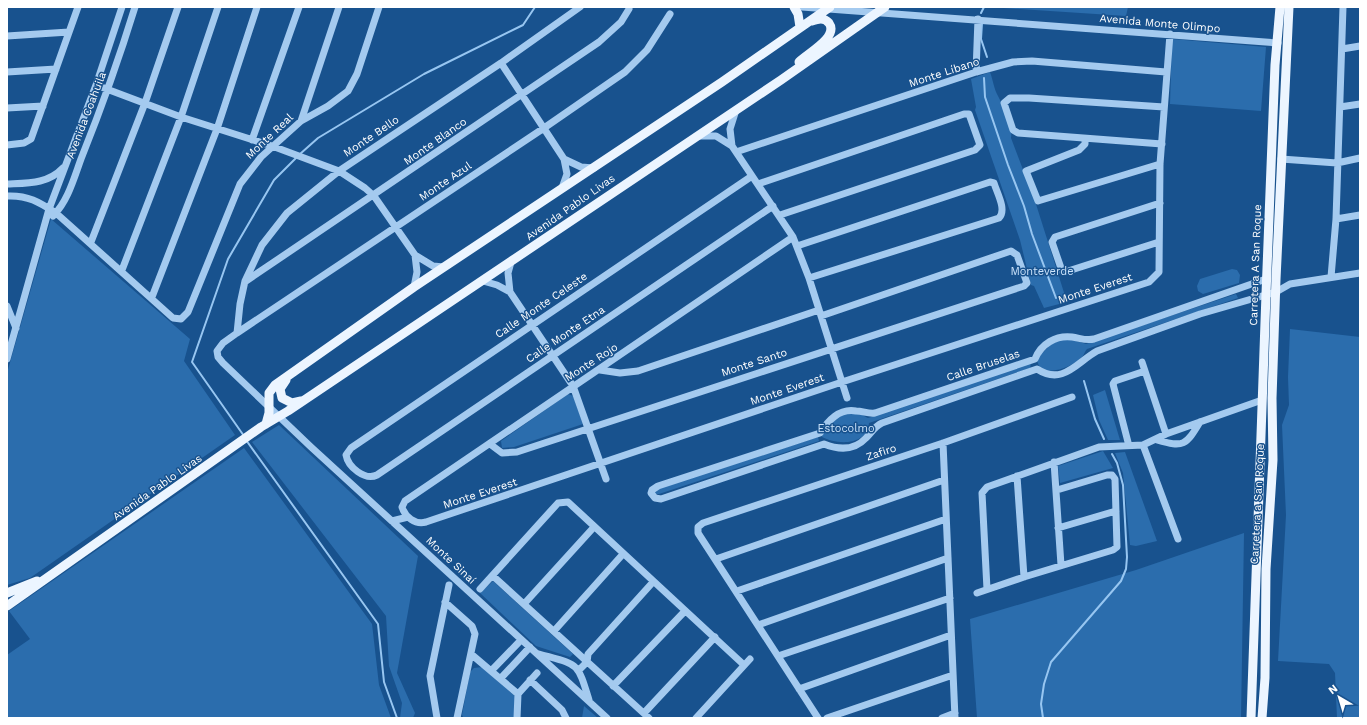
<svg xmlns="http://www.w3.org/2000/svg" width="1367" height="725" font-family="'Work Sans',sans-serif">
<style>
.green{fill:#2b6dad}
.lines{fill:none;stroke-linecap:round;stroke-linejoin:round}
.stream{stroke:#97c6f1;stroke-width:2}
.minor{stroke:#a4caef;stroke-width:7}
.major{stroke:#ecf5ff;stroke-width:9}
.labels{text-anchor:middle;stroke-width:3;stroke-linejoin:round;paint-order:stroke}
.street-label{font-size:11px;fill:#fff;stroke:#18528e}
.park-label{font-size:11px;fill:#cbe3fb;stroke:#18528e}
</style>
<rect width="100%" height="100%" fill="#18528e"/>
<path class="green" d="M989 7H1128L1126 16Z
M1172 39 1266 47 1261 111 1170 104Z
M990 72C993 80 994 89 998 96 1004 108 1013 124 1011 138L1035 201 1067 302 1044 308 1034 286 1031 285 1020 240 975 110 976 107 971 79Z
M51 219 190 339 184 361 235 435 30 578 7 585V373Z
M1232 269 1237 270 1240 275 1239 283 1203 294 1198 291 1197 286 1200 279Z
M1236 294 1238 298 1087 349C1085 351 1084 355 1082 357 1073 367 1039 381 1037 359 1054 339 1061 335 1086 344Z
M1290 329 1360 337V718H1337L1335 673 1329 664 1278 661 1286 515 1282 425 1289 405 1288 377Z
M1029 363H1031L1030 368 869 423C867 446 837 445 822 437 824 426 841 411 853 412 858 412 864 416 868 418Z
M1105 390 1120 440H1108L1099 420 1093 395Z
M568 394 573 396 583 424 514 447 502 448 501 441Z
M279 425 418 556 397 673 415 713 413 718H400L402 703 389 666 386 616 252 442Z
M818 437 819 441 659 494H655L654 490Z
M244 448 372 624 379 685 391 718H7V655L30 639 9 611Z
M1103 451 1113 468 1060 483 1058 466Z
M1125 452 1157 541 1136 546 1130 545 1123 473 1115 453Z
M1244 533 1241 718H977L970 619 1136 570Z
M493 581 573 654 570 657 536 646 480 593Z
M482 667 516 697 515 718 463 717 462 715 470 672 474 668Z
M584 706 598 718H582Z"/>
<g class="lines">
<path class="stream" d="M981 13 984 7
M982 23 981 39 987 57
M984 78 985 97 1008 165 1024 206 1032 234 1056 298
M300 154 318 138 424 74 523 25 535 7
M1084 381 1095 419 1104 439
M244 436 192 362 228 259 274 180 297 157
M246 440 378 624 384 682 397 718
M1043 718 1041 704 1044 684 1051 662 1121 581 1126 569 1127 557 1123 485 1117 463 1112 454"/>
<path class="minor" d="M802 7 1278 43
M7 36 69 32
M1342 49 1360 46
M501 63 564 159 567 174 562 188
M7 72 56 69
M976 72 978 19
M96 85 181 117 272 146 339 171 365 188 374 196 415 255 433 266 444 267
M1340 107 1360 104
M7 108 43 106
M301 121 339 7
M699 136H716L732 146 793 237 809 278 847 398
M1085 139V144L1079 150 1026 171 1038 201 1160 164
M252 140 299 7
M1162 144 1018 133 1013 130 1004 103 1010 98H1029L1164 107
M7 145 24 143 31 139 78 7
M732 146 730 129 736 110
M736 152 976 72 1013 62 1032 61 1166 72
M564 159 581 167 594 168
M1281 159 1337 163 1360 158
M752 176 351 448 346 455C348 467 365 481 377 475L773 206
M7 184C28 183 48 184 63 168
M758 184 964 114H969L980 145 975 150 780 215
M7 196C28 195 39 202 56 213L173 318 181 319 188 312 240 184 261 157 301 121 328 106 348 91 357 74 379 7
M53 216C68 201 74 178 81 159 101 109 119 59 135 7
M1336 219 1360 215
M793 237 405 501 402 507C405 517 415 525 426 522L842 382 1149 282 1159 272 1160 164 1170 34
M91 242 145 103 178 7
M1159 242 1065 272 1062 271 1052 242 1055 237 1160 203
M797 246 990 182 994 183C997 193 1007 210 999 218L809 278
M511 262 508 273 510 292 573 386 606 479
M122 270 181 117 218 7
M1331 277 1336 219 1343 7
M1266 279 1094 339C1086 341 1080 338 1072 337 1056 335 1041 344 1035 359L875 413C868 414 863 411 856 411 839 408 828 421 820 433L658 486 652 490 651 493 655 498 661 499 824 444C839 450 854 451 866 438 872 432 875 426 882 423L1037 369C1063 386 1077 362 1097 351L1200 314 1276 292 1290 284 1360 273
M246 281 599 42 621 22 629 9
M483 281 497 285 510 292
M414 287 417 272 415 255
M152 297 217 129 257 7
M7 306 16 328
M237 333 240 304 245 281 262 245 287 213 339 171 501 63 580 7
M7 359 49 209 96 85 122 7
M1142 362 1166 434
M600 370 620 373 638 371 819 310
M1157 440C1184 448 1186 445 1200 422
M943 443 955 718
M490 444 502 453 517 452 1024 286 1027 283 1017 255 1011 251 821 316
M1143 445 1178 539
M1129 446 1113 384 1115 381 1145 371
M1054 462 1061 565
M1017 476 1024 577
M392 521 408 517
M1058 528 1116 511
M716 559 944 480
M493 576 649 718
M480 589 558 503 568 502 744 665
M987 589 982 493 987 487 1099 447 1143 445 1166 434 1262 400
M737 591 946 519
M977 593 1024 577 1113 550 1117 547 1115 479 1112 475H1107L1057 490
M445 602 472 626 475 634 457 718
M524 604 594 527
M758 625 948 558
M554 631 623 554
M471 654 518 694
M539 654C579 665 577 661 589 700
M778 656 950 598
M492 670 521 640
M579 670 587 662 588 654 653 582
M501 678 530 647
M530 680 562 710 566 718
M613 686 685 611
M799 689 951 635
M518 694 537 673
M644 713 715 637
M437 718 430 676 449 585
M517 718 518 694
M607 718 311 447 223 363 218 357 217 351 223 343 237 333 544 128 625 72 647 50 670 14
M696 718 750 659
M818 718 698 533V527L703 523 943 443 1072 397
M827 718 953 675
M942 718 955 713"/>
<path class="major" d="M794 7 798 14 800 27
M799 62C808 53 839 37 829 23 824 17 818 19 812 21
M286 380 280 389 282 398 292 403 301 401
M266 424 269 413V393L275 385 414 287 722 82 830 7
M7 593 37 581
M7 606 261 427 288 411 781 80 885 7
M1251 718 1266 294 1275 65 1280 7
M1262 718 1265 678 1266 569 1273 460 1272 398 1276 279 1289 7"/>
</g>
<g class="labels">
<g class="street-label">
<text transform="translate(1160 23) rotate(5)" y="4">Avenida Monte Olimpo</text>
<text transform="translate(944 72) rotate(-18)" y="4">Monte Líbano</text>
<text transform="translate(86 115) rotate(-69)" y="4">Avenida Coahuila</text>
<text transform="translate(269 136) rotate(-43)" y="4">Monte Real</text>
<text transform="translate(371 136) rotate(-34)" y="4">Monte Bello</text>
<text transform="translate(435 141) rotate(-35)" y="4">Monte Blanco</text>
<text transform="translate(445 181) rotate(-34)" y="4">Monte Azul</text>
<text transform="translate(570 207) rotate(-35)" y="4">Avenida Pablo Livas</text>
<text transform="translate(1255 265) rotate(-88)" y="4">Carretera A San Roque</text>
<text transform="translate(1095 288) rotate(-18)" y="4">Monte Everest</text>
<text transform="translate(541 305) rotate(-34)" y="4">Calle Monte Celeste</text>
<text transform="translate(565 334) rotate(-34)" y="4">Calle Monte Etna</text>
<text transform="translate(591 362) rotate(-33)" y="4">Monte Rojo</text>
<text transform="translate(754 362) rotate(-18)" y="4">Monte Santo</text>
<text transform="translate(983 365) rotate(-19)" y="4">Calle Bruselas</text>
<text transform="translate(787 389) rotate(-19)" y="4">Monte Everest</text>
<text transform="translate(881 452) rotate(-18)" y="4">Zafiro</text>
<text transform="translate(157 487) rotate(-35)" y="4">Avenida Pablo Livas</text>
<text transform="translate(480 493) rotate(-18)" y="4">Monte Everest</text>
<text transform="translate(1257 504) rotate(-87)" y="4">Carretera a San Roque</text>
<text transform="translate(451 560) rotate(43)" y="4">Monte Sinaí</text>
</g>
<g class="park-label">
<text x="1042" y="275">Monteverde</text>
<text x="846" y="432">Estocolmo</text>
</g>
</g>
<rect width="1367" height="725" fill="none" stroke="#ffffff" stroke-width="16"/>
<g transform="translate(1339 697) rotate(322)" stroke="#18528e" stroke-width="3" paint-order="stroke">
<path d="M0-3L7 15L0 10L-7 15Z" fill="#ffffff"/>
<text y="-6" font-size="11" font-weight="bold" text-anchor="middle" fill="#ffffff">N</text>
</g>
</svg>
